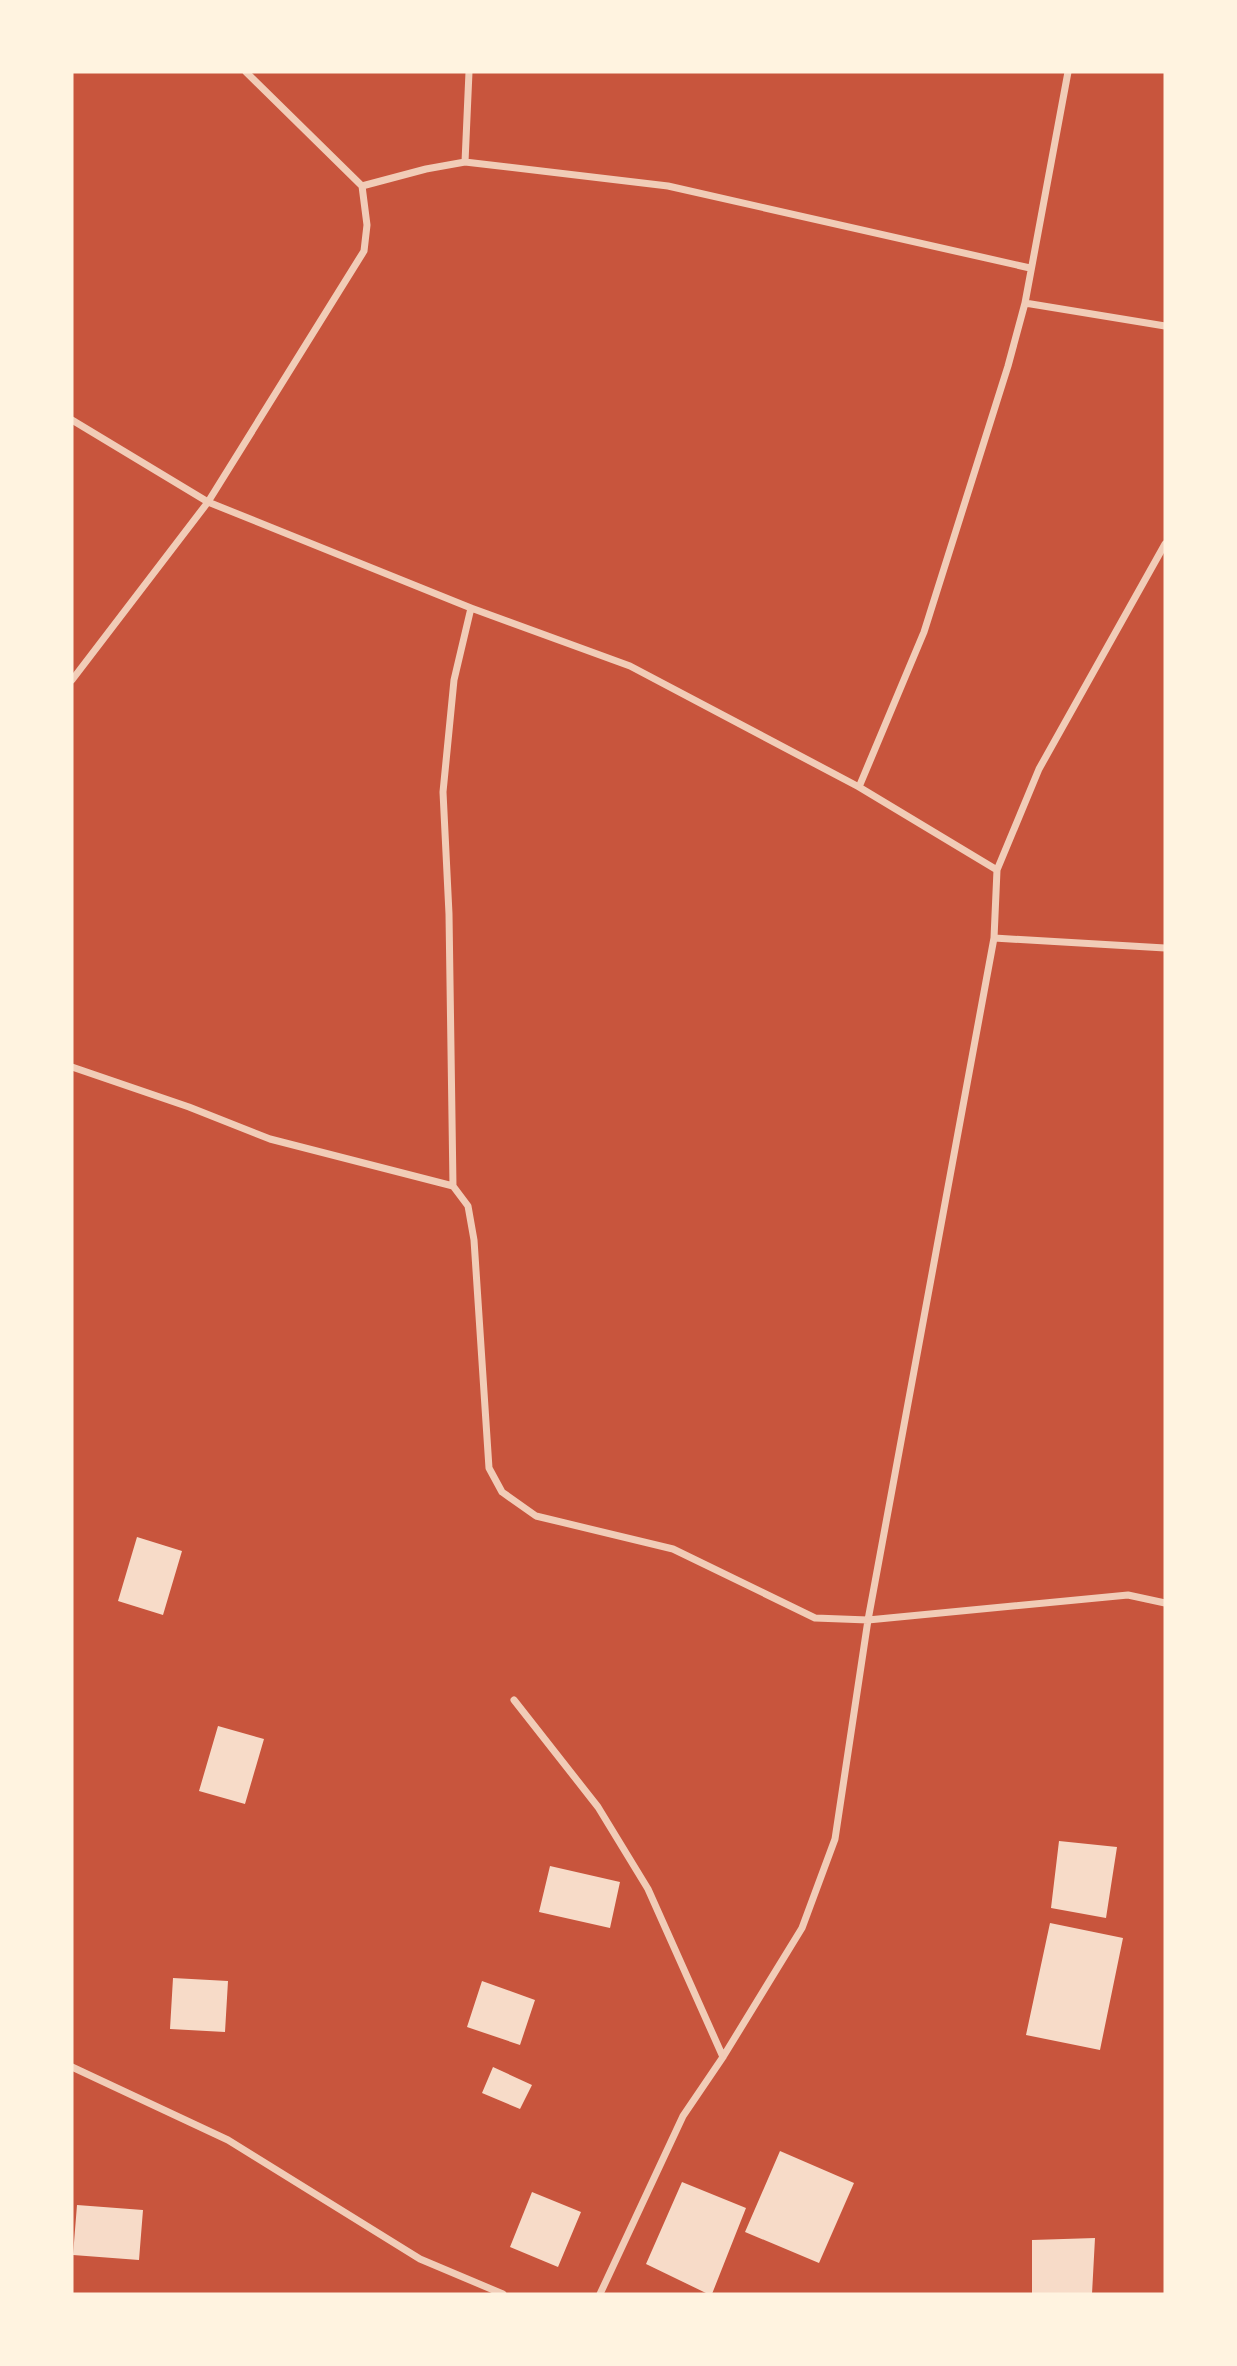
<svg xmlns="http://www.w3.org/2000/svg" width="1237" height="2366" font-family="Arial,sans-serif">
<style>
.building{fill:#f7dbc8}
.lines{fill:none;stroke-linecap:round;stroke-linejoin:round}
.minor{stroke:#f1ccb7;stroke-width:7}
</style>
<rect width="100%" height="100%" fill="#c8553d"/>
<path class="building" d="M137 1537 182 1551 163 1615 118 1601Z
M218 1726 264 1739 245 1804 199 1791Z
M1059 1841 1117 1847 1106 1918 1051 1908Z
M550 1866 620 1882 610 1928 539 1912Z
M1050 1923 1123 1938 1100 2050 1026 2035Z
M173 1978 228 1981 225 2032 170 2029Z
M482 1981 535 2000 520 2045 467 2027Z
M493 2067 532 2085 520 2109 482 2093Z
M780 2151 854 2183 819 2263 745 2232Z
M682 2182 746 2208 712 2294H708L646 2264Z
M532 2192 581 2212 558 2267 510 2247Z
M77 2205 143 2210 139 2260 73 2255Z
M1095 2238 1092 2294H1032V2240Z"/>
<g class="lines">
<path class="minor" d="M465 162 469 72
M362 186 426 169 465 162 668 186 1030 268
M1025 303 1165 326
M72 420 208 502 471 608 630 666 859 787 997 870
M471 608 454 680 443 792 449 914 453 1186 468 1206 474 1240 489 1468 502 1492 536 1516 673 1549 815 1618 868 1620 1128 1595 1165 1603
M72 680 208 502 364 251 367 225 362 186 246 72
M859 787 924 632 1008 366 1025 303 1068 72
M994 938 1165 948
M72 1067 189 1107 270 1139 453 1186
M514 1700 598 1807 648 1889 723 2057
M72 2067 228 2140 420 2259 503 2294
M600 2294 683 2116 723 2057 802 1928 835 1839 868 1620 994 938 997 870 1039 769 1165 544"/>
</g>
<rect width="1237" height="2366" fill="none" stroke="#fff3e0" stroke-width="147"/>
</svg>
